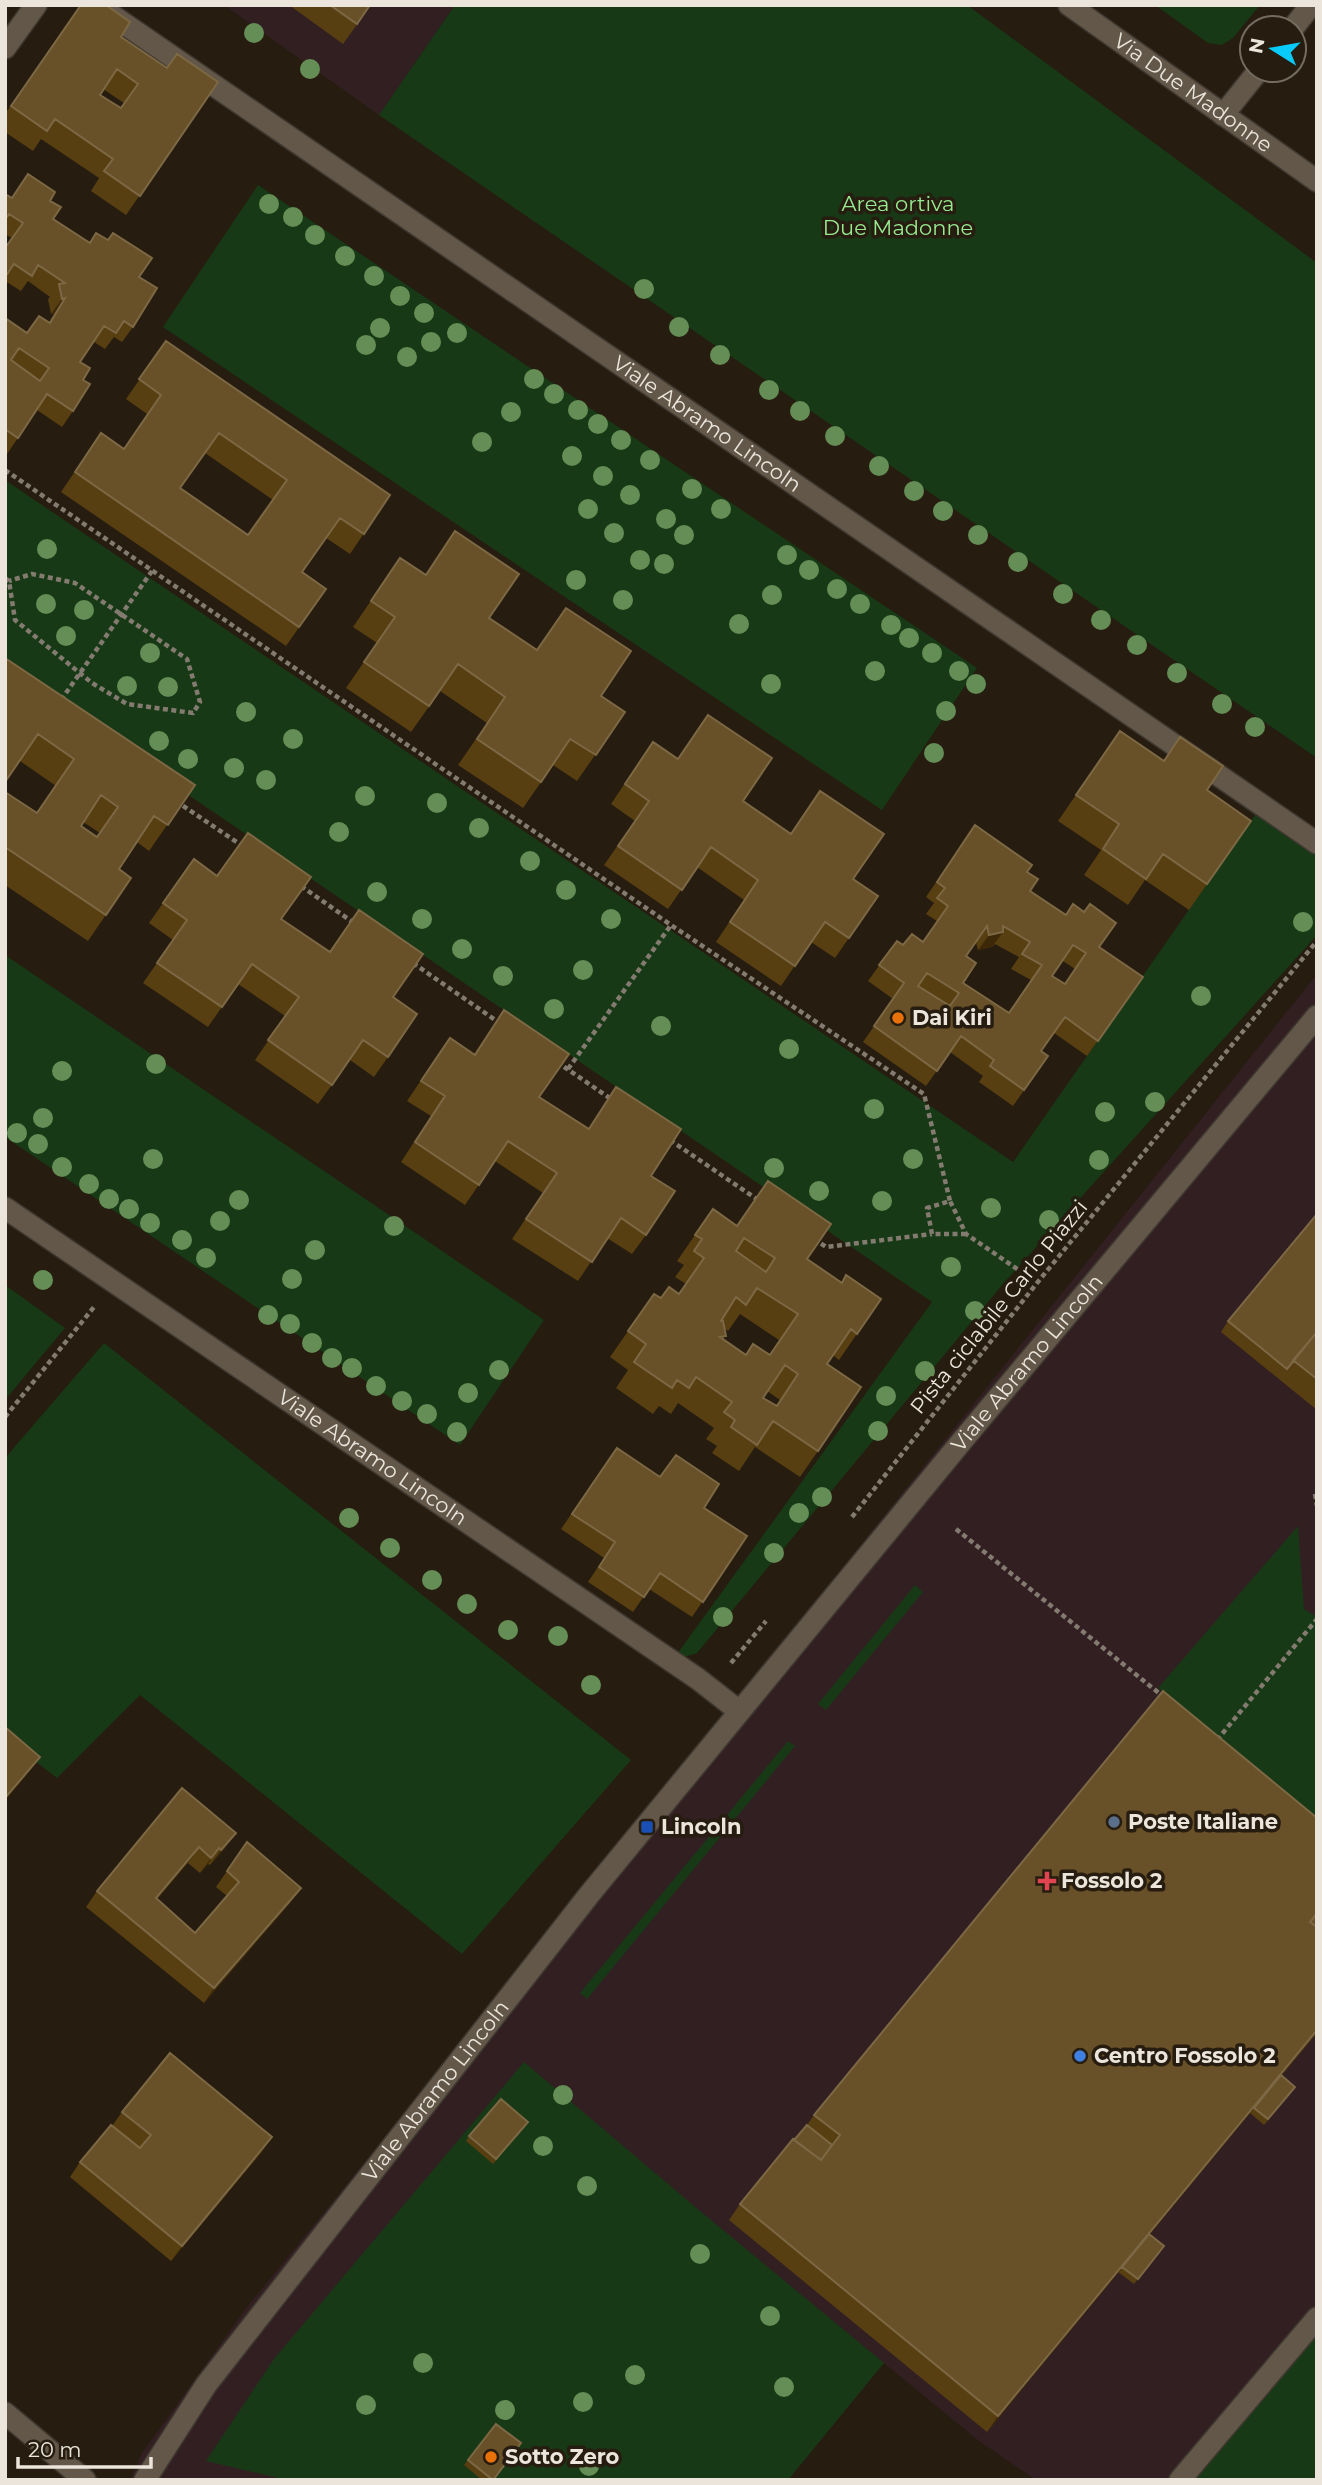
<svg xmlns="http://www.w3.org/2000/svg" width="1322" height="2485" font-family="Montserrat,sans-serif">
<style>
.commercial{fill:#321f22}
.green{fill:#183916}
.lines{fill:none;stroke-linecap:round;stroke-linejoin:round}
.minor-casing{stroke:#3f3830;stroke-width:24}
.tertiary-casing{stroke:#3f3830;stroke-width:24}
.secondary-casing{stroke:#3f3830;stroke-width:24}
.path{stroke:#837b70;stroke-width:4.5;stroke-dasharray:5 3.5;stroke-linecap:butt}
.minor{stroke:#625748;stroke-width:21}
.tertiary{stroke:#625748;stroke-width:21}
.secondary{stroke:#625748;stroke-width:21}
.tree{fill:#648e56}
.wall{fill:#583f12;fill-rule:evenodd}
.shaded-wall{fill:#3d2908}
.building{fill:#685028;stroke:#7c6844;stroke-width:2;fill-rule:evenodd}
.food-dot{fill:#e8710a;stroke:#261c0f;stroke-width:2.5}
.service-dot{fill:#5c6f8a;stroke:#261c0f;stroke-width:2.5}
.transit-dot{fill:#1a4fb4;stroke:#261c0f;stroke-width:2.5}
.health-dot{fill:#e0444e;stroke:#261c0f;stroke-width:2.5}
.shop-dot{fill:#3f7fe0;stroke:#261c0f;stroke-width:2.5}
.labels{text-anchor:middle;stroke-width:7;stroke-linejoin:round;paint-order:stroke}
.street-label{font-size:21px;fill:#ebe5dc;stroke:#261c0f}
.park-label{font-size:21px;fill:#96eb91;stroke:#261c0f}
.poi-label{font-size:21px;font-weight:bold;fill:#ebe5dc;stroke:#261c0f;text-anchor:start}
</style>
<rect width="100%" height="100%" fill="#261c0f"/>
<path class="commercial" d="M224 5H455L379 115Z
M1317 974V2335L1200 2480H1036L979 2441 884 2363 788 2480H130L142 2453 247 2307 519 1973Z"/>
<path class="green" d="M455 5H967L1317 263V758L379 115Z
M1155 5H1260L1233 38 1222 45 1208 43Z
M258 185 977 668 882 810 163 327Z
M5 480 1013 1162 1262 805 1317 843V935L1003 1284 697 1653 684 1657 677 1654 932 1302 5 670Z
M5 955 544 1320 460 1445 5 1137Z
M5 1285 65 1328 5 1400Z
M104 1343 631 1760 462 1954 140 1695 57 1778 5 1738V1458Z
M1298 1526 1304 1609 1317 1617V1821L1158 1688Z
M915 1585 923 1592 826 1710 818 1704Z
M788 1741 795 1746 587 1999 580 1993Z
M524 2062 700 2211 884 2363 788 2480H287L206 2461 274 2359Z
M1317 2318V2480H1180Z"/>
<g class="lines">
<defs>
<g id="minor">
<path id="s1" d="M97 5 1317 843"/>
<path d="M1293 28 1311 5"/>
<path d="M5 48 36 5"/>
<path d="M1223 115 1259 70"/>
<path id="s2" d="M5 1208 698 1679 739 1711"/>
<path d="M5 2413 85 2480"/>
<path d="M1180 2480 1317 2318"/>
</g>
<g id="tertiary">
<path id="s3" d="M145 2480 206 2385 589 1895 962 1441 1317 1016"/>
</g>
<g id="secondary">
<path id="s4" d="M1069 5 1317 181"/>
</g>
</defs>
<use href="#minor" class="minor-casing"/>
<use href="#tertiary" class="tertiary-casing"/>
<use href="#secondary" class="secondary-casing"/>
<path class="path" d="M5 470 671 925 924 1094 950 1201
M5 578 9 581 15 620 92 683 127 704 193 713 200 702 187 659 75 583 32 574 9 581
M61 700 152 571
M176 801 244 847
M301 886 354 923
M413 963 501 1024
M557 1062 614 1101
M568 1069 671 925
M670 1140 761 1202
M966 1234H932L927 1208 950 1201 966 1234 1026 1275
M814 1239 826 1247 932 1234
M5 1417 94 1307
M1315 1494 1317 1506
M852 1517 1037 1283 1317 941
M956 1529 1165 1698
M731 1663 766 1621
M1217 1740 1317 1619"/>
<use href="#minor" class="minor"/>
<use href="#tertiary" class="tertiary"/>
<use href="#secondary" class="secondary"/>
</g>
<g class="tree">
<circle cx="254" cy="33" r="10"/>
<circle cx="310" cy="69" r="10"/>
<circle cx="269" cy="204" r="10"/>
<circle cx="293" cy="217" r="10"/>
<circle cx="315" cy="235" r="10"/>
<circle cx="345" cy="256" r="10"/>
<circle cx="374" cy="276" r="10"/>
<circle cx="644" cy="289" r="10"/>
<circle cx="400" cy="296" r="10"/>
<circle cx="424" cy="313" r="10"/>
<circle cx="679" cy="327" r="10"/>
<circle cx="380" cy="328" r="10"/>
<circle cx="457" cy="333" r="10"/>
<circle cx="431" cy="342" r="10"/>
<circle cx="366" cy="345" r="10"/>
<circle cx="720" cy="355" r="10"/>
<circle cx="407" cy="357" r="10"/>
<circle cx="534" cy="379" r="10"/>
<circle cx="769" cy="390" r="10"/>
<circle cx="554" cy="394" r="10"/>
<circle cx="578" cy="410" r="10"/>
<circle cx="800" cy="411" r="10"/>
<circle cx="511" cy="412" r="10"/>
<circle cx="598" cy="424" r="10"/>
<circle cx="835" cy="436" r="10"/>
<circle cx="621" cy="440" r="10"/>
<circle cx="482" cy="442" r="10"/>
<circle cx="572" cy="456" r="10"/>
<circle cx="650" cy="460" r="10"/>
<circle cx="879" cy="466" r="10"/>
<circle cx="603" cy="476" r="10"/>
<circle cx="692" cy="489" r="10"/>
<circle cx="914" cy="491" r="10"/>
<circle cx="630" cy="495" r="10"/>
<circle cx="588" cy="509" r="10"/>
<circle cx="721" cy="509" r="10"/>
<circle cx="943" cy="511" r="10"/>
<circle cx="666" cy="519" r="10"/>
<circle cx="614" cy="533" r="10"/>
<circle cx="684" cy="535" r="10"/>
<circle cx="978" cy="535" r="10"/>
<circle cx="47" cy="549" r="10"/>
<circle cx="787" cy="555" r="10"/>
<circle cx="640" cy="560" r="10"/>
<circle cx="1018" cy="562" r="10"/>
<circle cx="664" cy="564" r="10"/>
<circle cx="809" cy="570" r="10"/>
<circle cx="576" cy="580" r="10"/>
<circle cx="837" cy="589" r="10"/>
<circle cx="1063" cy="594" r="10"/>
<circle cx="772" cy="595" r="10"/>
<circle cx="623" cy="600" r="10"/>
<circle cx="46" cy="604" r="10"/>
<circle cx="860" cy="604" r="10"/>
<circle cx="84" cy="610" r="10"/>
<circle cx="1101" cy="620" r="10"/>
<circle cx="739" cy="624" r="10"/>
<circle cx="891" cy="625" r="10"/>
<circle cx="66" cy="636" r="10"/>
<circle cx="909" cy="638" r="10"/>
<circle cx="1137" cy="645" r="10"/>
<circle cx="150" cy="653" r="10"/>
<circle cx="932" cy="653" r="10"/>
<circle cx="875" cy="671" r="10"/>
<circle cx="959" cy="671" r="10"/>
<circle cx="1177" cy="673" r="10"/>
<circle cx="771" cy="684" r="10"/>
<circle cx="976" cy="684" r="10"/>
<circle cx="127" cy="686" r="10"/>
<circle cx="168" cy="687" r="10"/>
<circle cx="1222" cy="704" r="10"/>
<circle cx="946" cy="711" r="10"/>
<circle cx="246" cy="712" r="10"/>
<circle cx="1255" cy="727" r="10"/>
<circle cx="293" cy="739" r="10"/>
<circle cx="159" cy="741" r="10"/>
<circle cx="934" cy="753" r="10"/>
<circle cx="188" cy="759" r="10"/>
<circle cx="234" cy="768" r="10"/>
<circle cx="266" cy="780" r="10"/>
<circle cx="365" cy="796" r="10"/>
<circle cx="437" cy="803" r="10"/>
<circle cx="479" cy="828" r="10"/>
<circle cx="339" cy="832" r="10"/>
<circle cx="530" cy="861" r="10"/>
<circle cx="566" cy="890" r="10"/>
<circle cx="377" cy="892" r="10"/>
<circle cx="422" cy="919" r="10"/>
<circle cx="611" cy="919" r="10"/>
<circle cx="1303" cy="922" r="10"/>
<circle cx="462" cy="949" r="10"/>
<circle cx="583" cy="970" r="10"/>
<circle cx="503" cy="976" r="10"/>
<circle cx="1201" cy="996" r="10"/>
<circle cx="554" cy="1009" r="10"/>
<circle cx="661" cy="1026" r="10"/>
<circle cx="789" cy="1049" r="10"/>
<circle cx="156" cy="1064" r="10"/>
<circle cx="62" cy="1071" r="10"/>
<circle cx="1155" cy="1102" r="10"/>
<circle cx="874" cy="1109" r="10"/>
<circle cx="1105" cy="1112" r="10"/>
<circle cx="43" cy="1118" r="10"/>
<circle cx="17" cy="1133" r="10"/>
<circle cx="38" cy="1144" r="10"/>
<circle cx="153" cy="1159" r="10"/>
<circle cx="913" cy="1159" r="10"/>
<circle cx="1099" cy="1160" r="10"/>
<circle cx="62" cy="1167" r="10"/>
<circle cx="774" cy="1168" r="10"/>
<circle cx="89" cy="1184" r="10"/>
<circle cx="819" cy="1191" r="10"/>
<circle cx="109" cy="1199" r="10"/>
<circle cx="239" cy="1200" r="10"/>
<circle cx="882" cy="1201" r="10"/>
<circle cx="991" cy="1208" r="10"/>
<circle cx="129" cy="1209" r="10"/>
<circle cx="1049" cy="1220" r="10"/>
<circle cx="220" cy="1221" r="10"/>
<circle cx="150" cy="1223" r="10"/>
<circle cx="394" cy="1226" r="10"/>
<circle cx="182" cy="1240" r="10"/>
<circle cx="315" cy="1250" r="10"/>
<circle cx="206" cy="1258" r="10"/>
<circle cx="951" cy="1267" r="10"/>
<circle cx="292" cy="1279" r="10"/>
<circle cx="43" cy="1280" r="10"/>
<circle cx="975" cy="1311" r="10"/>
<circle cx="268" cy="1315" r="10"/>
<circle cx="290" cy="1324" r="10"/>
<circle cx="312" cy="1343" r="10"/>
<circle cx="332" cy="1358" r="10"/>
<circle cx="352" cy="1368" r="10"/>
<circle cx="499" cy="1370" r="10"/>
<circle cx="925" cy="1371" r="10"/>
<circle cx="376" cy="1386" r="10"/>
<circle cx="468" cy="1393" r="10"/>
<circle cx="886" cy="1396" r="10"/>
<circle cx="402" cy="1401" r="10"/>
<circle cx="427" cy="1414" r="10"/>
<circle cx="878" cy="1431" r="10"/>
<circle cx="457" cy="1432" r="10"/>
<circle cx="822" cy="1497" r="10"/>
<circle cx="799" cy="1513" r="10"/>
<circle cx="349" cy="1518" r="10"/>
<circle cx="390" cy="1548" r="10"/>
<circle cx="774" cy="1553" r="10"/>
<circle cx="432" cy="1580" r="10"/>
<circle cx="467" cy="1604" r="10"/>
<circle cx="723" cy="1617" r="10"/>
<circle cx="508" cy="1630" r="10"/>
<circle cx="558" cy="1636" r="10"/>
<circle cx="591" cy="1685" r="10"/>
<circle cx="563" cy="2095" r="10"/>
<circle cx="543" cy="2146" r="10"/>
<circle cx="587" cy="2186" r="10"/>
<circle cx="700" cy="2254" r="10"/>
<circle cx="770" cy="2316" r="10"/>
<circle cx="423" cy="2363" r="10"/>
<circle cx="635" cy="2375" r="10"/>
<circle cx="784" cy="2387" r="10"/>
<circle cx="583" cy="2402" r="10"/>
<circle cx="366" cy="2405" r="10"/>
<circle cx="505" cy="2410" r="10"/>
<circle cx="589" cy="2466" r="10"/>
</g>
<path class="wall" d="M80 5 121 37 167 68 218 82 126 215 91 191 99 178 41 139 33 151 5 132V114ZM103 89 124 103 121 108 100 95Z
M289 5H371L343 44Z
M5 194 11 198 50 201 53 219 89 243 96 233 139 277 133 327 122 342 114 337 105 349 94 342 80 362 83 380 73 411 62 427 37 410 7 454 5 452V318L27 333 49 322 54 314H51L48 299 50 297 28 281 21 291 5 281V248L12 238 5 234Z
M166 341 390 495 350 554 326 538 302 572 326 589 286 646 61 492 101 433 124 449 147 414 126 399ZM205 453 273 500 248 535 180 488Z
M455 531 489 618 537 650 566 608 601 696 625 712 577 781 553 765 523 808 458 765 487 723 440 691 411 732 346 688 377 643 353 627 400 558 425 575Z
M5 658 195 785 149 851 137 842 119 869 131 878 88 941 5 885V792L36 813 56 786 20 761ZM83 822 100 833 97 837 81 826Z
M1120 731 1251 821 1189 910 1145 880 1128 905 1084 875 1101 850 1058 821Z
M677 759 743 801 878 896 835 958 811 942 781 986 716 942 744 900 697 867 668 909 604 865 635 821 611 804 639 762Z
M975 825 1027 872 1030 891 1099 947 1143 977 1087 1056 1054 1033 1041 1051 1048 1056 1013 1106 979 1082 983 1076 950 1052 926 1086 863 1042 893 999 868 981 897 941 903 945 923 942 937 921 926 914 934 903 926 897ZM976 942 978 950 992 947 995 944 1019 957 1011 969 1031 980 1009 1012 963 983 966 956ZM1063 961 1075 969 1065 984 1052 976Z
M217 876 281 919 393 997 388 1057 374 1077 350 1060 318 1104 255 1060 285 1016 238 984 208 1027 143 983 173 940 149 923 180 879Z
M504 1010 539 1097 588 1129 616 1087 651 1176 646 1235 632 1254 607 1238 578 1281 512 1239 543 1193 495 1161 465 1205 401 1162 431 1116 407 1101 436 1058 450 1038 474 1054Z
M713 1209 737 1226 807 1259 841 1282 881 1299 839 1360 833 1355 827 1364 818 1451 800 1477 755 1447 739 1471 712 1453 717 1446 706 1439 714 1428 678 1403 671 1414 659 1406 653 1414 616 1388 628 1370 610 1357 654 1294 661 1298 669 1287 679 1294 686 1284 675 1277 684 1265 677 1261ZM740 1314 779 1340 769 1355H746L724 1339V1328L728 1331ZM767 1391 780 1400 776 1405 763 1398Z
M1317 1214V1410L1221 1332 1228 1321Z
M617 1448 747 1536 692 1617 649 1589 633 1612 588 1582 604 1558 561 1529Z
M182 1788 225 1848 210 1865 208 1864 200 1873 188 1863 157 1899 195 1933 227 1896 216 1887 247 1842 290 1903 204 2003 86 1907 97 1891Z
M1317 1818V2033L1282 2075 1295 2087 1264 2125 1250 2113 1150 2234 1164 2246 1134 2284 1118 2272 987 2432 729 2220 740 2204 807 2125 814 2115Z
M122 2112 272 2137 261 2153 171 2261 70 2177 80 2162 112 2126Z
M528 2122 493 2164 466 2141 469 2136Z
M496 2424 494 2480H482L464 2465Z"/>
<path class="shaded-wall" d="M65 298 54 314H51L62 299Z
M1003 932 992 947 978 950 989 935Z
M40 1757 29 1772 5 1801V1798Z
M236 1833 225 1848 210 1865 221 1850Z
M199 1847 188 1863 145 1914 156 1898Z
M219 1848 208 1864 200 1873 211 1858Z
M301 1888 290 1903 204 2003 214 1988Z
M1317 2030V2032L987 2432 998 2416Z
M272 2137 261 2153 171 2261 182 2246Z"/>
<path class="building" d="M81 5H106L130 22 121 37 167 68 177 54 218 82 140 196 104 171 113 159 55 119 47 131 11 106ZM117 69 138 84 121 108 100 95Z
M330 5H370L357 24Z
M28 174 55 192 50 201 61 207 53 219 90 243 96 233 108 240 113 233 152 258 139 277 157 288 133 327 124 321 116 333 104 326 80 362 90 368 83 380 90 384 73 411 47 394 18 438 5 429V318L27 333 39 316 50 323 65 298 62 299 59 284 65 283 38 265 32 276 14 264 5 277V248L23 223 9 214 5 220V194L12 198ZM19 348 49 368 40 381 11 360Z
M166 341 390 495 364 534 340 518 302 572 326 589 299 627 75 472 101 433 124 449 161 395 139 379ZM219 433 287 480 248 535 180 488Z
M455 531 519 574 489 618 537 650 566 608 631 651 601 696 625 712 596 755 570 739 541 782 477 739 505 697 458 664 429 706 364 662 395 617 371 601 400 558 426 575Z
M5 658 195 785 168 825 154 816 119 869 131 878 106 915 5 847V792L37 813 74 759 38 734 5 782ZM101 795 118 807 97 837 81 826Z
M708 715 772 758 743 801 791 834 820 791 884 834 853 879 878 896 849 938 825 922 795 966 730 922 758 880 711 847 682 890 618 846 649 801 625 784 653 742 678 759Z
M1120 731 1164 761 1180 737 1223 766 1207 790 1251 821 1207 884 1163 854 1146 879 1103 849 1119 824 1076 795Z
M975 825 1032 865 1027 872 1038 879 1030 891 1066 915 1073 904 1084 912 1090 904 1116 923 1099 947 1143 977 1098 1041 1065 1017 1041 1051 1048 1056 1024 1090 990 1066 994 1060 961 1036 937 1071 874 1026 904 983 879 965 897 941 903 945 912 934 923 942 948 906 937 898 945 888 937 882ZM987 926 989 935 1003 932V926L1030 942 1022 954 1042 965 1009 1013 963 983 976 963 966 956ZM1073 945 1086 953 1065 984 1052 976ZM927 973 959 993 950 1006 918 986Z
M248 833 311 877 281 919 330 952 359 910 423 954 393 997 417 1014 388 1057 363 1040 332 1085 268 1040 299 997 252 964 222 1007 157 963 187 920 163 903 194 859 217 876Z
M504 1010 569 1054 539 1097 589 1129 616 1087 681 1129 651 1176 675 1191 646 1235 621 1218 592 1262 526 1219 557 1173 508 1141 479 1185 415 1142 445 1096 421 1081 450 1038 475 1055Z
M768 1181 831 1224 807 1259 842 1283 846 1275 881 1299 857 1334 851 1329 827 1364 861 1387 818 1451 773 1421 757 1445 731 1427 735 1420 724 1412 732 1402 696 1377 689 1388 677 1380 672 1388 634 1362 646 1344 628 1331 654 1294 661 1298 669 1287 679 1294 704 1258 694 1251 702 1239 695 1235 713 1209 737 1226ZM744 1238 775 1258 766 1272 736 1251ZM757 1288 798 1314 770 1355 753 1344 746 1355 720 1337 726 1336 723 1321H721L736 1297 746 1305ZM785 1365 798 1374 777 1406 763 1398Z
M1317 1214V1332L1287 1369 1228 1321Z
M1317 1332V1379L1293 1360Z
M617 1448 660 1477 676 1455 719 1484 704 1508 747 1536 703 1602 660 1573 644 1597 599 1567 615 1542 572 1514Z
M1163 1691 1317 1818V1913L1310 1922 1317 1927V2030L998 2416 740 2204 793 2139 821 2160 840 2135 814 2115Z
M5 1727 40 1757 5 1798Z
M182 1788 236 1833 221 1850 219 1848 211 1858 199 1847 156 1898 195 1933 239 1882 227 1871 247 1842 301 1888 214 1988 97 1891Z
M1317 1914V1927L1310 1922Z
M170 2053 272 2137 182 2246 80 2162 111 2125 140 2148 151 2135 122 2112Z
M1281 2075 1295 2087 1268 2119 1254 2108Z
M501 2099 528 2122 496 2159 469 2136Z
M807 2125 832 2145 821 2160 794 2140Z
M1149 2234 1164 2246 1138 2279 1122 2267Z
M496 2424 521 2443 493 2480 468 2460Z"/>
<g class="food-dot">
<circle cx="898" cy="1018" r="7"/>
<circle cx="491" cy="2457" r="7"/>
</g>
<circle class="service-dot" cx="1114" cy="1822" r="7"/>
<rect class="transit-dot" x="640" y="1820" width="14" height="14" rx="3.5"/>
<path class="health-dot" d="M1043.5 1870.5h7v7h7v7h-7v7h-7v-7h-7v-7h7z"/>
<circle class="shop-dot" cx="1080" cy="2056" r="7"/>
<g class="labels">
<g class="street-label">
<text dy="7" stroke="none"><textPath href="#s4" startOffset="152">Via Due Madonne</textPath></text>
<text dy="7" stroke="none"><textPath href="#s1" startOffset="740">Viale Abramo Lincoln</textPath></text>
<text transform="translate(999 1307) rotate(-51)" y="7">Pista ciclabile Carlo Piazzi</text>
<text dy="7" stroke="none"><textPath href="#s3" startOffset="1424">Viale Abramo Lincoln</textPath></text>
<text dy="7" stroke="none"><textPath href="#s2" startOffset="444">Viale Abramo Lincoln</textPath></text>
<text dy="7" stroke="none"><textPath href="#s3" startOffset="486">Viale Abramo Lincoln</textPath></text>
</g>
<g class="park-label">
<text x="898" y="211">Area ortiva<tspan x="898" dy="24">Due Madonne</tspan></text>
</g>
<g class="poi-label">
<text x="912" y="1025">Dai Kiri</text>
<text x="1128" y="1829">Poste Italiane</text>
<text x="661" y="1834">Lincoln</text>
<text x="1061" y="1888">Fossolo 2</text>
<text x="1094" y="2063">Centro Fossolo 2</text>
<text x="505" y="2464">Sotto Zero</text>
</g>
</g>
<rect width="1322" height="2485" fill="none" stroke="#ebe5dc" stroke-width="14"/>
<g transform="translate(1273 49) rotate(281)"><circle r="33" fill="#261c0f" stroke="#756c61" stroke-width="2"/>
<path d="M0-5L12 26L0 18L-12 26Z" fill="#08cbfa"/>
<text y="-10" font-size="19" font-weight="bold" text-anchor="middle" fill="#ebe5dc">N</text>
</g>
<path d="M18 2457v10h133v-10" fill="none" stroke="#ebe5dc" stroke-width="3.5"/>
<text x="28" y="2457" font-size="21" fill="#ebe5dc" stroke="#261c0f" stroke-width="5" paint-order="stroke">20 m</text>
</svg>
